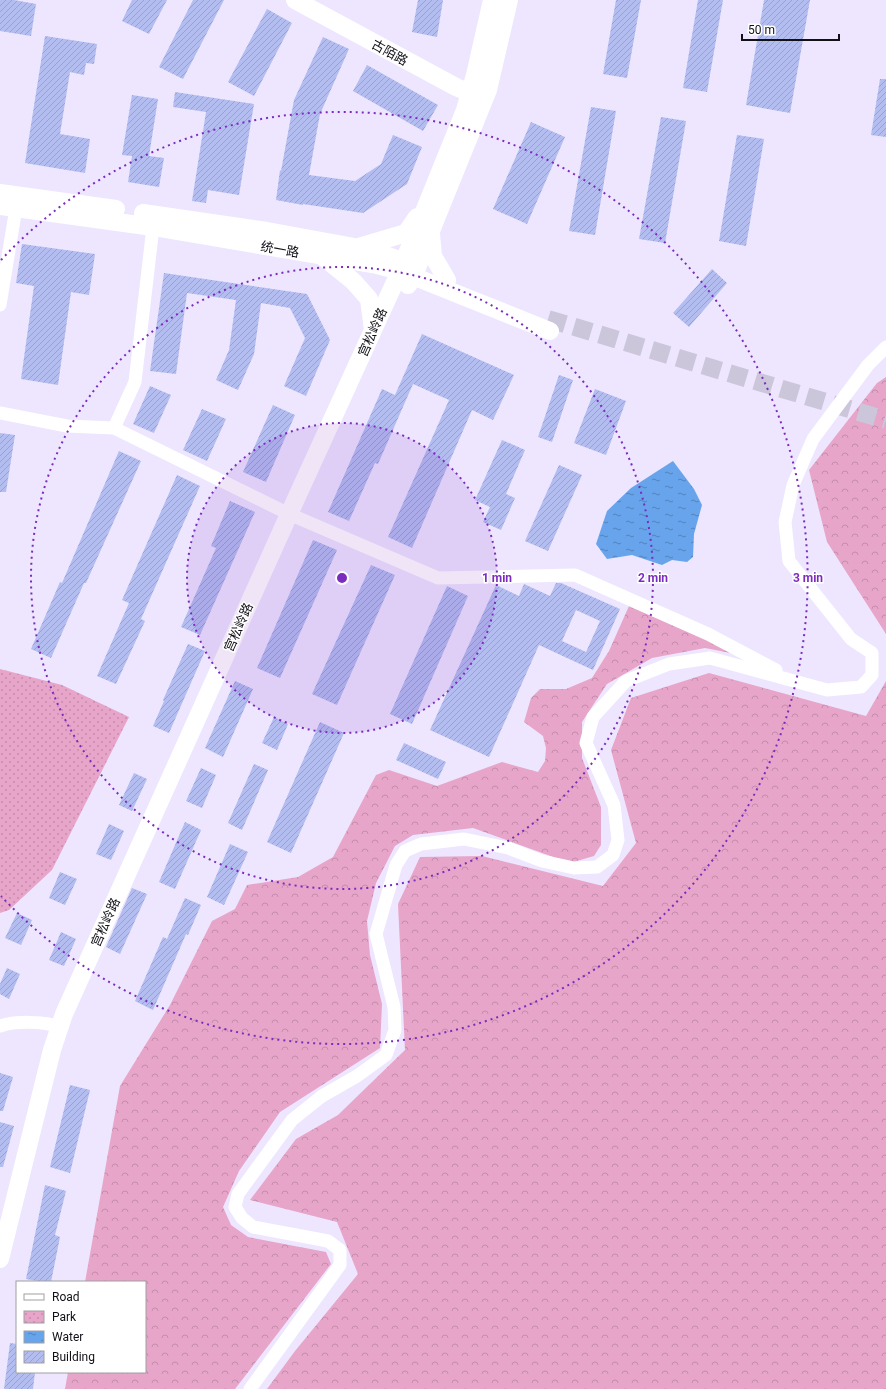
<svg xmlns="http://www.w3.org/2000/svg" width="886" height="1389" font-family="Roboto,'Noto Sans SC',sans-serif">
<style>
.forest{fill:url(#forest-crowns)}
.park{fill:url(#park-dots)}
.water{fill:url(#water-ripples)}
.building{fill:url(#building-hatch);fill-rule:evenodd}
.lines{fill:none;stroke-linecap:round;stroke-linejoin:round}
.secondary-tunnel{stroke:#ccc6db;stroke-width:18;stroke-dasharray:18 9;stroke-linecap:butt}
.street{stroke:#fff;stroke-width:13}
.secondary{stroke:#fff;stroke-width:18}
.ring{fill:none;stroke:#7b2cbf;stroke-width:2;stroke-dasharray:2 4}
.labels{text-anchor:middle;stroke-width:3;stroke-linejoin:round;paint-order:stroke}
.street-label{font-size:13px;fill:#121017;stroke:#fff}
.centre{fill:#7b2cbf;stroke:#fff;stroke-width:2}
.ring-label{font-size:12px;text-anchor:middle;font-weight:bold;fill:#7b2cbf;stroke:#fff;stroke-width:3;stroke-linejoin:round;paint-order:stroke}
</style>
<defs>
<pattern id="forest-crowns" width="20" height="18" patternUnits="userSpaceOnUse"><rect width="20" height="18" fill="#e7a5c9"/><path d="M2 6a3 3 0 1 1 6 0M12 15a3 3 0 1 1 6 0" fill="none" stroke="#c58dac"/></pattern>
<pattern id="park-dots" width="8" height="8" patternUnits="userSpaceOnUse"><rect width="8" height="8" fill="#e7a5c9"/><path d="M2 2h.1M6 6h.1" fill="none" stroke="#c58dac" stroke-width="1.8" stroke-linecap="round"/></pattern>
<pattern id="water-ripples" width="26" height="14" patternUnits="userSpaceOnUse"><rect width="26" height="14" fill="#67a4eb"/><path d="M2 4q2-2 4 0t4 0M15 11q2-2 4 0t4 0" fill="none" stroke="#5384bd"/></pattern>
<pattern id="building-hatch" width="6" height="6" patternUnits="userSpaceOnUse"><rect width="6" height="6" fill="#b3bdf0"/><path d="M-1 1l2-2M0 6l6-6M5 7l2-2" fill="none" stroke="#99a1cd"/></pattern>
</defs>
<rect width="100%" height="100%" fill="#ede6fe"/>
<path class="forest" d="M886 377V634L827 542 809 470 877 383Z
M629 606 741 655 705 648 652 658 607 684 582 722V758L601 807V845L594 856 570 863 473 828 413 835 395 846 376 883 367 921 370 955 382 1004 380 1048 280 1112 239 1171 223 1207 231 1225 248 1237 326 1252 331 1264 235 1389H65L68 1372H145V1282H85L120 1086 170 1005 212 921 235 909 247 885 298 877 333 857 376 775 389 770 437 786 502 762 538 772 545 761 546 748 543 736 524 722 531 698 540 689H566L592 678 609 651Z
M709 673 866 716 886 681V1389H267L295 1351 358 1274 337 1222 250 1200 296 1139 338 1115 405 1050 398 904 420 857 482 856 603 886 636 843 611 750 631 698Z"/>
<path class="park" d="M0 669 62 685 129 717 52 870 9 910 0 913Z"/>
<path class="water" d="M673 461 694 489 702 505 694 534 693 557 687 562 672 560 662 565 632 555 607 559 596 544 607 511 631 488Z"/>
<path class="building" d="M0 0H14L36 4 31 36 0 31Z
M132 0H167L149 34 122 21Z
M193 0H224L183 79 159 67Z
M418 0H443L437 37 412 32Z
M616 0H641L627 78 603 74Z
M698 0H723L707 92 683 88Z
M764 0H810L790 113 746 105Z
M267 9 292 23 254 96 228 82Z
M45 36 97 44 94 64 86 63 84 75 70 72 60 134 90 139 85 173 25 163Z
M323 37 349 49 320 114 309 175 355 181 381 164 393 135 422 147 407 184 363 213 303 204V205L276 200 280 170 281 171 294 100Z
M367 65 438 105 423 131 353 91Z
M880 79H886V137L871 135Z
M175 92 254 104 239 195 208 190 206 203 192 201 206 112 173 107Z
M132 95 158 99 149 156 164 158 159 187 128 182 132 156 122 155Z
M591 107 616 111 595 235 569 231Z
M661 117 686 121 665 243 639 239Z
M531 122 565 137 527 224 493 209Z
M737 135 764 139 746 246 719 241Z
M22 244 95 254 89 295 71 292 58 385 21 379 34 286 16 283Z
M712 269 727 283 689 327 673 313Z
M164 273 307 294 330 340 306 396 284 386 305 338 290 308 261 303 254 354 238 390 216 380 229 350 236 300 187 293 176 374 150 371Z
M422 334 514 375 493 420 472 410 412 548 388 537 449 400 413 384 378 464 375 463 349 521 328 512 382 389 395 395Z
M559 375 573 380 552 442 538 437Z
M150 386 171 395 154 433 133 424Z
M595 389 626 401 606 455 574 443Z
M273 405 295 415 266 482 243 472Z
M202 409 226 419 207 461 183 450Z
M0 433 15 435 6 492H0Z
M502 440 525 450 506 494 515 498 501 530 483 522 490 507 475 500Z
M119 451 141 461 86 583H84L51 658 31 649 60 582 62 583Z
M559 465 582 475 548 551 525 541Z
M177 475 200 486 141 619 145 621 116 684 97 676 129 603 122 600Z
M230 501 255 512 200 635 181 627 216 548 211 546Z
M313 540 337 550 280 678 257 668Z
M371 565 395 575 337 705 312 694Z
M556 583H561L620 609 593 670 539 645 489 757 430 730 496 585 519 596 524 584 550 596ZM576 610 600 621 586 652 562 641Z
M447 586 468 596 412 724 390 714Z
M188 644 205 651 169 733 153 726 164 701 163 700Z
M235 681 253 689 223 757 205 748Z
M274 717 288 724 277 750 262 743Z
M320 722 344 733 291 853 267 842Z
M404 743 446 762 438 779 396 760Z
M254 764 268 770 242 830 228 823Z
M201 768 216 775 202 808 186 801Z
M134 773 147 779 132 811 119 805Z
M185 822 201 830 175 889 159 882Z
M109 824 124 831 111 860 96 854Z
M230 844 248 852 224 905 207 897Z
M60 872 77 879 65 905 49 898Z
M132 888 147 894 120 954 106 947Z
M185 898 201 905 188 935 186 934 153 1010 135 1001 163 937 167 939Z
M17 913 32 920 21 945 5 938Z
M61 932 76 939 64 966 49 960Z
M7 968 20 974 9 999 0 994V984Z
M0 1073 13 1077 3 1111H0Z
M70 1085 90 1090 70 1173 50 1167Z
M0 1122 14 1126 3 1167H0Z
M45 1185 66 1191 55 1235 60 1237 51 1282H43L26 1279Z
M10 1343 17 1344V1372H35L33 1389H4Z"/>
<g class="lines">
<path class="secondary-tunnel" d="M548 319 886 420"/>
<path class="street" d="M0 305 16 208
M0 413 67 426 114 428 289 514 438 578 575 575 708 634 776 670
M114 428 135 382 153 227
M0 1026C15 1021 44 1021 59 1027
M250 1389 340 1265V1250L328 1241 253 1227 242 1218 235 1207 238 1194 292 1120 322 1096 357 1076 386 1055 395 1030 394 1007 376 934 396 865 405 851 421 844 464 839 508 848 542 861 574 868 597 867 613 855 618 840 614 805 586 743 593 717 626 681 669 664 710 658 827 690 861 687 872 675V653L851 639 789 561 785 522 793 485 813 439 868 365 886 347"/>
<path class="secondary" d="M295 0 456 87 470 93 481 91
M0 193 116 209
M0 206 153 227 377 265 400 271 550 331
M143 213 267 231 371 250 399 260
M431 234 433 256 447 280
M359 247 406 233 417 217
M322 256 353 281 369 299 373 330
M408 285 414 276 431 231 488 90 509 0
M0 1259 52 1050 64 1014 295 501 400 271 465 110 475 75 492 0"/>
</g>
<circle cx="342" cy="578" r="155" fill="#7b2cbf" fill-opacity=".12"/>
<g class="ring">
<circle cx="342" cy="578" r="155"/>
<circle cx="342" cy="578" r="311"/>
<path d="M1 260A466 466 0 1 1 1 896"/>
</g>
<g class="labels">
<g class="street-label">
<text transform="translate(390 52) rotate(29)" y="5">古陌路</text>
<text transform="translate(280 249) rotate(10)" y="5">统一路</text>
<text transform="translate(372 332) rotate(-66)" y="5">宫松岭路</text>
<text transform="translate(238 627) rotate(-66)" y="5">宫松岭路</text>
<text transform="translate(105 922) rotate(-66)" y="5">宫松岭路</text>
</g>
</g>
<circle cx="342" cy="578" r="6" class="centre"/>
<g class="ring-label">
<text x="497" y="582">1 min</text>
<text x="653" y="582">2 min</text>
<text x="808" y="582">3 min</text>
</g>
<rect x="16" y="1281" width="130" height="92" fill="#ffffff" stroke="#a09fa2"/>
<rect x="24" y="1294" width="20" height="6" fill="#ffffff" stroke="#a09fa2"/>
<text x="52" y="1301" font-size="12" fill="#121017">Road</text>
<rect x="24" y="1311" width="20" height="12" fill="url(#park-dots)" stroke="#a09fa2"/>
<text x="52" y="1321" font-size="12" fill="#121017">Park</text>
<rect x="24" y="1331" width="20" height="12" fill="url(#water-ripples)" stroke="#a09fa2"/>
<text x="52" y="1341" font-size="12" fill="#121017">Water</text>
<rect x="24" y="1351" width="20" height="12" fill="url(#building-hatch)" stroke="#a09fa2"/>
<text x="52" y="1361" font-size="12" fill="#121017">Building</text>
<path d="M742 34v6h97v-6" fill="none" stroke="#121017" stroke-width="2"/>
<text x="748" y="34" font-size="12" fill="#121017" stroke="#ffffff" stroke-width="3" paint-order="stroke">50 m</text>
</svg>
